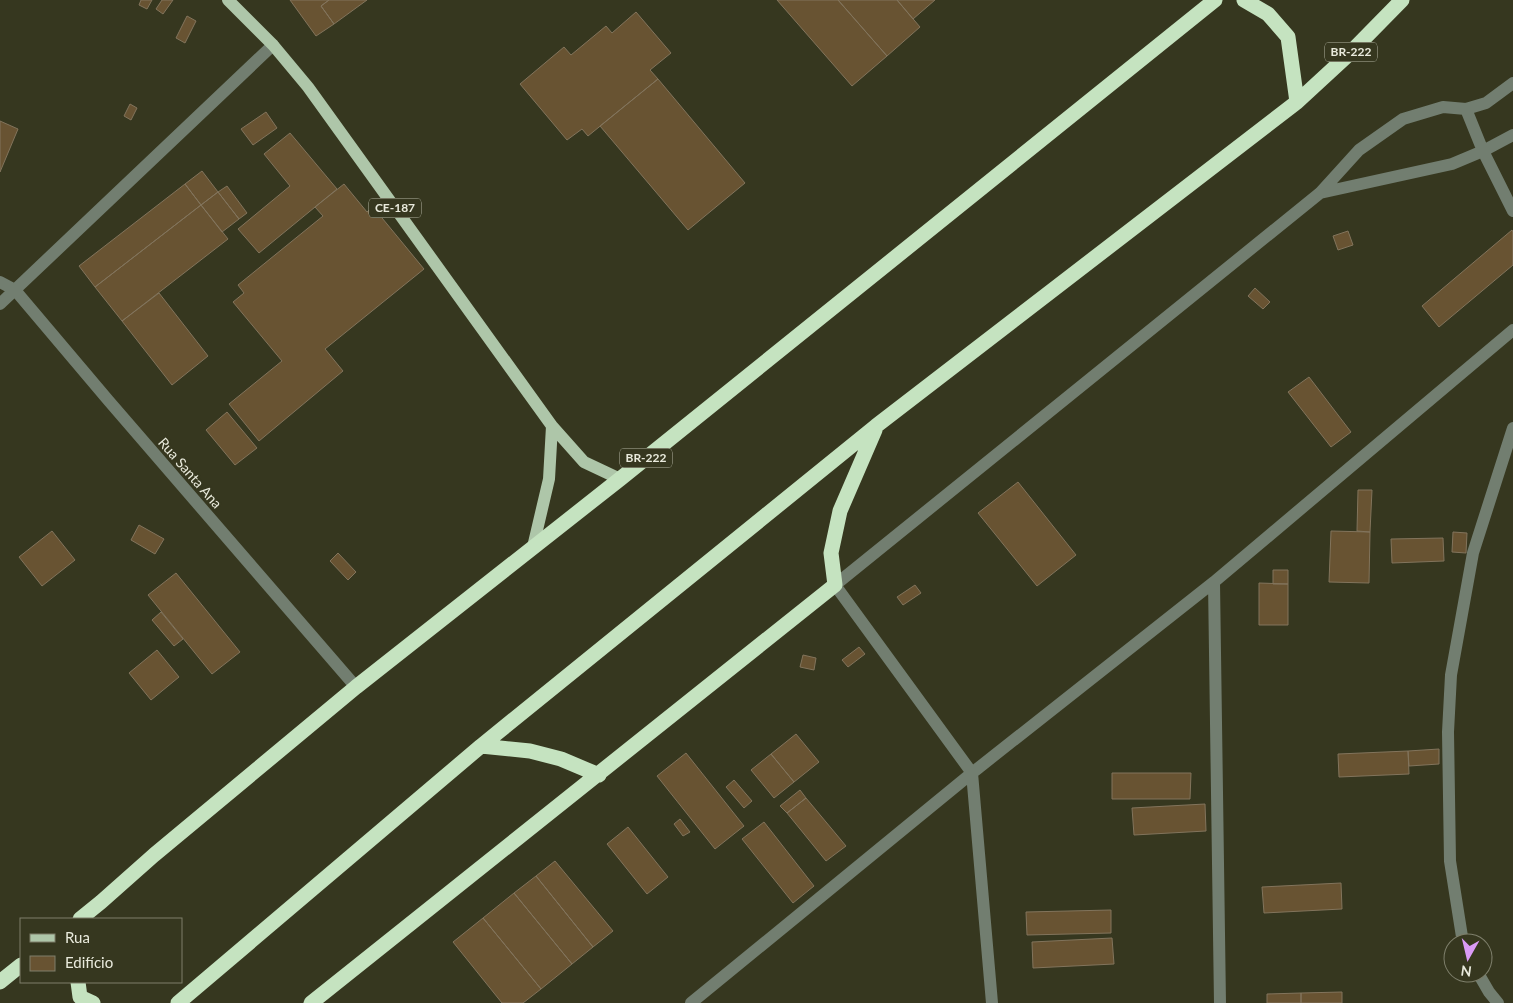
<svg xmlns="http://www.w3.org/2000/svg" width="1513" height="1003" font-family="Lato,sans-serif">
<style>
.building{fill:#685332;stroke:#82745c}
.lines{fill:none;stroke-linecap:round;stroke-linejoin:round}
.minor{stroke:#727e70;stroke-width:12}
.major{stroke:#aec6a9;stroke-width:12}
.highway{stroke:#c5e3c0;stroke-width:15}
.labels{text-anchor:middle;stroke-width:4;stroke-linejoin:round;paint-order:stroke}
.shield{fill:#36371f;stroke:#b3b4a3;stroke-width:1}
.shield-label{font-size:12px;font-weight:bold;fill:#e9eadc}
.street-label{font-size:14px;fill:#e9eadc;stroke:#36371f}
</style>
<rect width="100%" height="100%" fill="#36371f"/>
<path class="building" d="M141 0H152L147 9 139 5Z
M162 0H173L163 14 156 9Z
M290 0H329L321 6 334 24 316 36Z
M329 0H367L334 24 321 6Z
M777 0H838L887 56 852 86Z
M838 0H897L920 27 887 56Z
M897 0H935L913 19Z
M636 12 671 53 650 70 658 79 588 136 582 129 567 140 520 84 564 47 571 55 606 26 612 33Z
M187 16 196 21 185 43 176 38Z
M658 79 745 183 688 230 600 126Z
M130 104 137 108 131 120 124 116Z
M266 112 277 128 253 145 241 129Z
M0 121 18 129 0 172Z
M290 133 337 189 259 253 238 229 290 186 264 154Z
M202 171 218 192 201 205 185 184Z
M185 184 201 205 95 287 79 266Z
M344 184 367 212 373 207 424 269 325 349 343 371 259 441 229 404 282 361 233 302 244 293 238 285 323 216 315 207Z
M227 186 247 213 239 219 218 192Z
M218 192 239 219 222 232 201 205Z
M201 205 228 239 122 321 95 287Z
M1512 230 1513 232V265L1439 327 1422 306Z
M1348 231 1353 245 1338 250 1333 236Z
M1255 288 1270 302 1263 309 1248 296Z
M159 293 208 356 172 385 122 321Z
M1309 377 1351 432 1331 447 1288 392Z
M227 412 257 448 235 465 206 430Z
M1018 482 1076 555 1037 586 978 513Z
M1358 490H1372L1370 532 1357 531Z
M139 525 164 539 155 554 131 540Z
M52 531 75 560 42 586 19 557Z
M1331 531 1370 532 1369 583 1329 582Z
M1453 532 1467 533 1466 553 1452 552Z
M1443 538 1444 561 1392 563 1391 539Z
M338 553 356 572 348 580 330 561Z
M1273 570H1288V584H1273Z
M176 573 240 652 212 674 148 595Z
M1259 583 1288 584V625H1259Z
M915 585 921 593 903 605 897 597Z
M161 612 183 639 174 646 152 620Z
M859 647 865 654 848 667 842 660Z
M157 650 179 677 151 700 129 673Z
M803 655 816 658 814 670 800 667Z
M796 734 819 762 794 782 771 754Z
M1439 749V764L1409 766 1408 751Z
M1408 751 1409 774 1339 777 1338 754Z
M686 753 744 826 715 849 657 776Z
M771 754 794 782 774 798 751 770Z
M1112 773H1191L1190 799H1112Z
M734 780 752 801 744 808 726 787Z
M800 790 806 798 787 813 780 806Z
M806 798 846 846 826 861 787 813Z
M1205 804 1206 831 1134 835 1132 808Z
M680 819 690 832 683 836 674 824Z
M764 822 814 886 793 903 742 839Z
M628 827 668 877 647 894 607 844Z
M555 861 613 931 593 947 536 876Z
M536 876 593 947 572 964 514 893Z
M1341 883 1342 909 1264 913 1262 887Z
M514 893 572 964 541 989 483 918Z
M1111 910V933L1027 935 1026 912Z
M483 918 541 989 523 1003H502L453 942Z
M1112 938 1114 964 1033 968 1032 942Z
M1342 992V1003H1301V993Z
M1301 993V1003H1267V994Z"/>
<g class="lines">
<path class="minor" d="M1466 109 1483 151 1513 211
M1320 193 1452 164 1483 151 1513 135
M0 282 15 290 108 400 356 687
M0 304 273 45
M1214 582 1220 1003
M1463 943 1450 861 1448 732 1451 675 1473 553 1513 428
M1478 973 1489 992 1498 1003
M691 1003 972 773 1214 582 1513 330
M992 1003 972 773 835 585 1320 193 1359 150 1403 119 1443 107 1466 109 1486 103 1513 83"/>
<path class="major" d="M228 0 273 45 308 87 552 426 584 462 620 479
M533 547 549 479 552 426"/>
<path class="highway" d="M1244 0 1268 14 1288 37 1297 102
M481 746 530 751 561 759 599 775
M80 919 101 902 154 855 356 687 620 479 1215 0
M0 982 21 965
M78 982 80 997 93 1003
M178 1003 481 746 876 426 1297 102 1348 55 1402 0
M311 1003 835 585 831 553 840 511 875 430"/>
</g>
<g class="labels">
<g class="shield">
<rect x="1325" y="42.5" width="52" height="19" rx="4"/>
<rect x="369" y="198.5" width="52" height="19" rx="4"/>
<rect x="620" y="448.5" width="52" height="19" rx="4"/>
</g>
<g class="shield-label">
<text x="1351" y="56">BR-222</text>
<text x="395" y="212">CE-187</text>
<text x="646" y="462">BR-222</text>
</g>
<g class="street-label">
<text transform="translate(190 473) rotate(49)" y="5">Rua Santa Ana</text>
</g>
</g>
<rect x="20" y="918" width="162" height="65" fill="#36371f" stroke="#7e7f6b"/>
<rect x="30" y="934" width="25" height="8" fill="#aec6a9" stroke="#7e7f6b"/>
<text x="65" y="943" font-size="15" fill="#e9eadc">Rua</text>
<rect x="30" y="956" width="25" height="15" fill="#685332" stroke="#7e7f6b"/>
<text x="65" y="968" font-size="15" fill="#e9eadc">Edifício</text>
<g transform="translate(1468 958) rotate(188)"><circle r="24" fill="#36371f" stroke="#7e7f6b"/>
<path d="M0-4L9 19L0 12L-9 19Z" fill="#da9af6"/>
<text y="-8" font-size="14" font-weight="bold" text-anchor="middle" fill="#e9eadc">N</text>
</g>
</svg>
